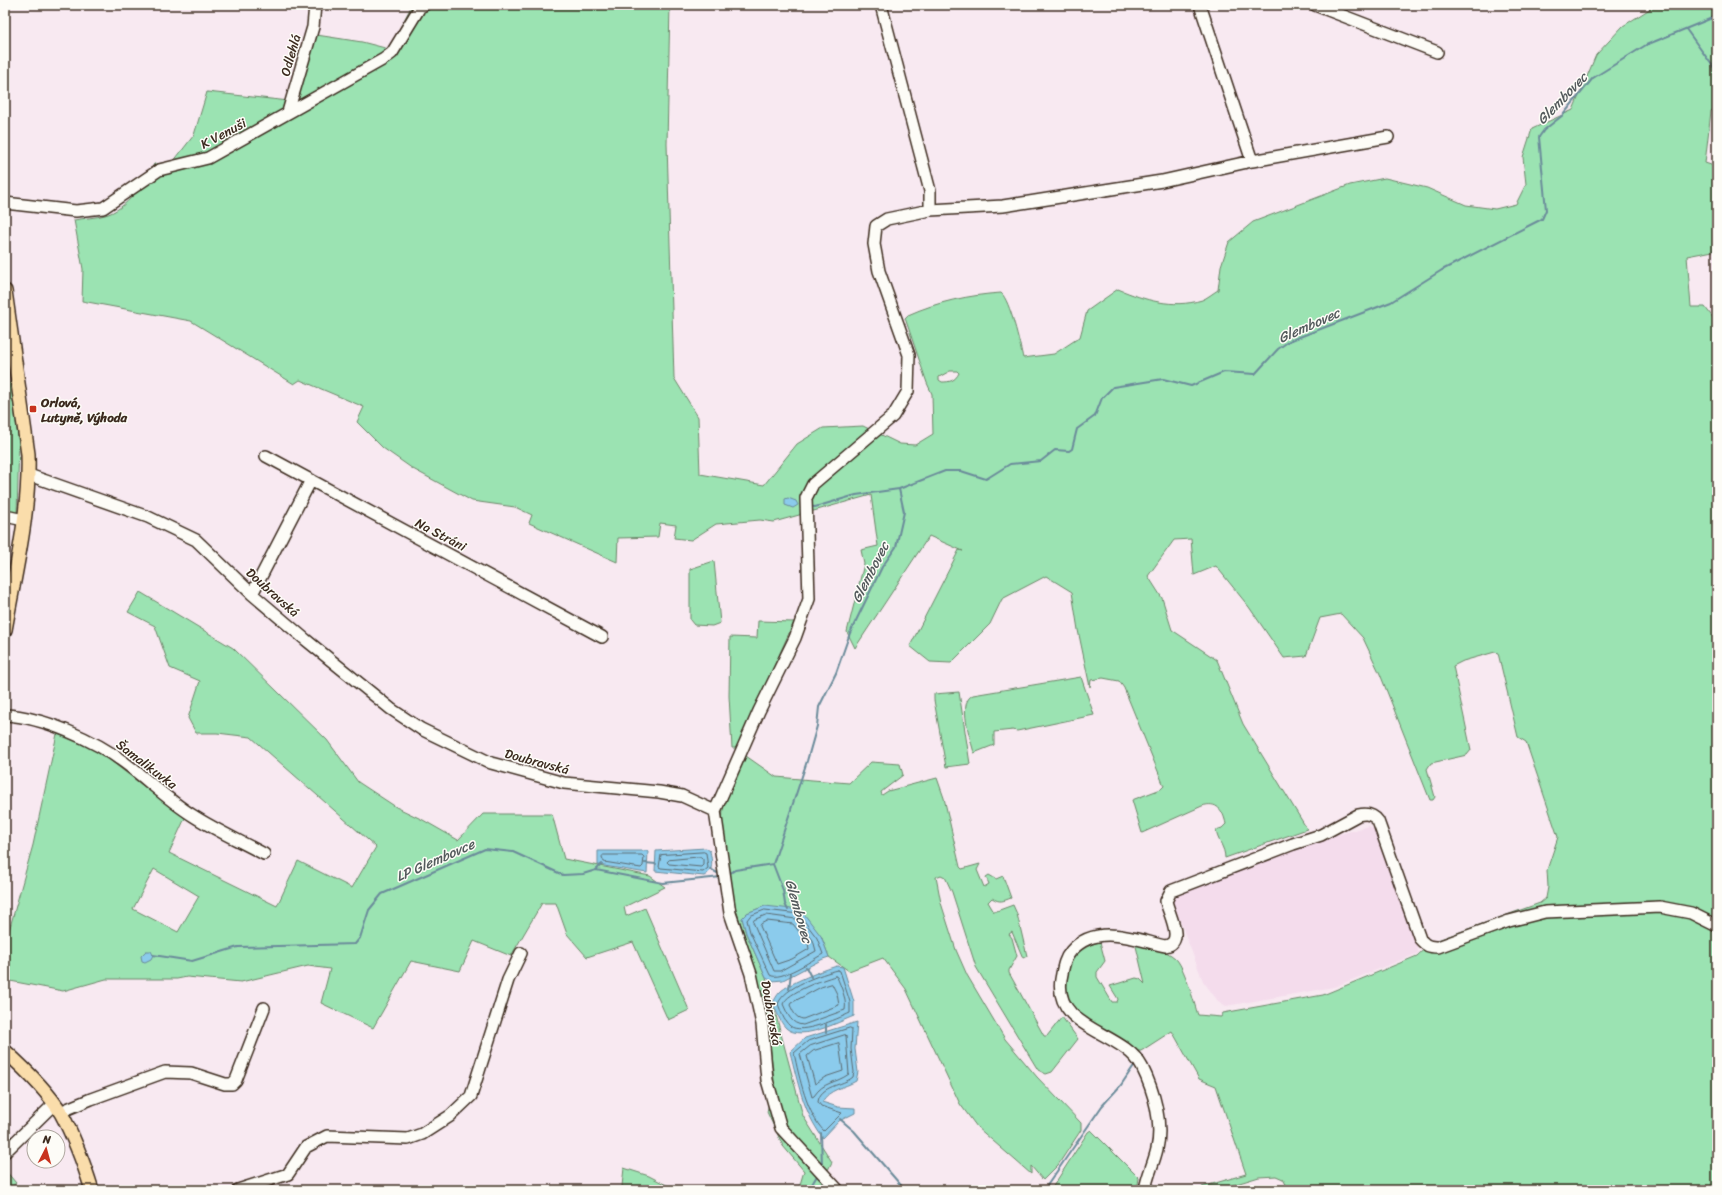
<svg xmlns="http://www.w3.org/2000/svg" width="1722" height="1195" font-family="Sriracha,sans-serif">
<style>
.built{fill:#f4dcec}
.green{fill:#9be3b2;stroke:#6b8668;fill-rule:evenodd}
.water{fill:#8bcbec;stroke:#6b8b9a}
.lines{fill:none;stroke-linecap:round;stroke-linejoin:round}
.shore{stroke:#5b6a70;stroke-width:1}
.stream{stroke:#6b8b9a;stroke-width:2}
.minor-casing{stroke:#3b2a1e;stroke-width:14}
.major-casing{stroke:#3b2a1e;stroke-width:16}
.minor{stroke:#fdfcf7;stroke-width:11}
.major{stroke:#faddab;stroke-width:13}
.poi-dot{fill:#c8321e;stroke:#fdfcf7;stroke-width:1.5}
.labels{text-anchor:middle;stroke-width:3;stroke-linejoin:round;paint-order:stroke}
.street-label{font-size:13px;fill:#3b2a1e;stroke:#fdfcf7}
.poi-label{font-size:13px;font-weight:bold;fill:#3b2a1e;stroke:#fdfcf7;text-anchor:start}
.water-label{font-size:14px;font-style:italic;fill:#535a5c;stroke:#fdfcf7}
</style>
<rect width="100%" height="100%" fill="#f8e9f1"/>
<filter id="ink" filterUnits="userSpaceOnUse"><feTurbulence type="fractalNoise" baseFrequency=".025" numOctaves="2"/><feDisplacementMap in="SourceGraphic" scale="8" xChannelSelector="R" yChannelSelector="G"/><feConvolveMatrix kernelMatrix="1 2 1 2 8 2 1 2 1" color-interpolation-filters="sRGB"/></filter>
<g filter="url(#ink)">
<path class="built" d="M1369 826 1375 830 1419 953 1334 987 1226 1006 1218 1001 1203 981 1172 900 1174 896 1311 842Z"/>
<path class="green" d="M412 5H670L667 144 674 378 698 417 700 474 764 485 797 444 823 428 863 426 900 444 915 445 933 434 932 394 927 383 905 318 908 315C937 302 969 295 1001 293 1010 300 1020 345 1023 358L1054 354 1080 337 1087 311 1118 289C1145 300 1172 309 1202 300 1207 298 1213 293 1218 290L1221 266 1229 242 1253 222 1350 185 1385 178 1427 188 1466 205 1495 209 1516 204 1526 184 1523 157 1532 129 1573 110 1596 55 1623 26 1656 5H1717V28L1713 31 1717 36V106L1711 111 1705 163 1717 167V247L1713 251 1687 256 1691 307H1705L1717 323V1190H1289L1283 1179 1276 1176 1259 1177 1233 1185 1223 1190H1203L1202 1187 1246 1174 1216 1086 1199 1079 1172 1031 1141 1051H1137C1116 1038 1082 1023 1069 1000 1065 992 1067 982 1068 973 1070 957 1083 947 1098 942H1100L1105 961 1097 972V977L1112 1002H1117L1118 999 1110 986 1136 978 1140 979 1145 984 1135 942C1148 946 1165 949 1175 958 1184 965 1194 1003 1198 1015L1221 1017 1223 1013 1323 995 1417 956 1432 942 1540 903 1546 898 1548 887 1547 870 1558 837 1526 742 1518 737 1498 653 1495 652 1463 661 1453 666 1471 750 1467 755 1431 763 1427 769 1435 797 1433 800H1430L1380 674 1363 638 1341 614 1320 618 1306 656 1284 658 1249 607 1216 566 1194 575 1191 539 1174 540 1148 576 1162 598 1172 630 1217 660 1243 724 1307 829 1225 858C1225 847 1217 840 1216 830L1222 828 1226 824C1223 810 1217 801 1202 806L1142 833 1132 800 1161 789 1164 786 1124 688 1119 681 1103 678 1091 680 1090 687 1078 630 1072 592 1046 576 1002 599 990 624 951 663 930 662 910 646 959 550 963 551 929 536 855 648 847 632 864 564 861 550 878 546 871 495 774 522 760 520 716 524 691 540 674 538 676 525 660 523 658 537 618 538 617 562 529 523 532 515 515 507 472 501 413 469 383 448 357 422 364 407 300 380 294 384 191 321 82 301 83 269 74 220C84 218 95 218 105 215 126 210 145 182 154 164L173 162 194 135 207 92 289 101 310 34 362 42 389 49ZM950 371H957L959 373C955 381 950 382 942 382L939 380V377Z
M5 380 11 384 19 444 17 513 5 510Z
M714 561 720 623 712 626 694 625 690 620V569Z
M140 592 233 648 327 740 358 782 396 807 423 820 458 840 483 814H552L564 859 650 876 665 887 624 907 626 916 645 908 689 1010 668 1020 633 942 587 957 567 934 556 903H542L511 956 474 941 460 971 411 961 373 1028 321 1003 330 969 308 966 241 982 187 977 177 979H106L63 991 5 980V945L33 845 57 734 98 751 185 818 169 853 277 906 298 861 352 888 376 847 251 737 217 733H196L188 718 200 681 170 668 155 626 128 612ZM154 869 199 896 178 932 133 909Z
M758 621 794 622 737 748H732L729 696 730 637 757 638Z
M1081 677 1094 715 1017 731 1013 730 994 732V745L974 753C971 740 957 702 973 695Z
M959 692 970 764 946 767 934 700V694Z
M746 756 776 777 849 783 871 762 900 764 903 775 881 792 882 795 888 791 937 778 944 798 960 867 962 869 980 864 977 870 984 887 989 884 986 877 989 875 996 879 1003 876 1011 898C1003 901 1000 903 992 898L988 902 994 912 1013 905 1017 914 1027 956 1023 958 1012 932 1009 934 1012 938 1017 956 1009 970V973L1044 1036H1047L1062 1017 1078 1039 1052 1072 1046 1074 1038 1070 976 967 952 892 945 877 941 875 936 877 941 903 956 950 967 975 1005 1039 1037 1077 1081 1123V1130L1058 1165 1043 1180 1031 1166V1174L977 1127 960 1104 906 989 883 958 849 971 829 957 821 936 765 906 747 913 742 918 746 933 766 978 803 1116 832 1162 818 1190H792L799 1188 804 1171 783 1146 767 1112 774 1079 767 1019 752 959 734 903 722 833 723 806Z
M1091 1130 1139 1178 1137 1190H1054L1052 1188 1088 1132Z
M624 1168 649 1176 676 1190H624L622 1186Z
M5 1170 16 1183 8 1190H5Z"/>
<path class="water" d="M788 498 796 501 798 505 793 508 785 505V499Z
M706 848 710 851C712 861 714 871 704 876L655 871 656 851Z
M598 851H648L647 873 598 865Z
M765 906 801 910 821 936 829 957 823 959 783 980 772 981 766 978 746 933 742 918 747 913Z
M146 951H151L153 955 151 959 145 962 142 961 141 956Z
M837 966 843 967 854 1002V1016C838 1022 801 1042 786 1028 779 1021 777 1012 773 1003 775 999 777 995 780 992 789 983 823 970 837 966Z
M857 1022 855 1049 858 1072 856 1081C844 1088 829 1089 822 1102L838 1107 855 1108V1113L839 1121 823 1138C803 1111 798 1083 790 1052L805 1038Z"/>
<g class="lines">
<path class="shore" d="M704 852 706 853 708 868 703 872 661 868 659 867 661 855Z
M604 855H642L644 857 643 866 641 868 604 862 602 857Z
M701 857 703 859V865L701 867 669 864 667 862 669 860Z
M765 910 799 914 817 938 823 954C812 960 780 982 770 975L750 932 747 920 750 916Z
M766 915 796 919 813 940 816 951 780 971H774L753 922 754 920Z
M767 921 793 924 808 943 809 949 792 959 777 964 760 926 761 924Z
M838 970 840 971 850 1002V1013C837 1019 801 1035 790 1026 783 1020 781 1011 778 1004 784 987 821 974 838 970Z
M835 976 837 977C841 987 847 999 845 1010L803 1025C791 1024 788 1015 783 1004 788 992 822 980 835 976Z
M832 984 837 994 839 1005 803 1019C795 1018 793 1011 790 1005L791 1003 821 987Z
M850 1028 852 1029 851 1049 854 1072 853 1077C843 1086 820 1085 818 1102L821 1106 842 1113 824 1131C807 1114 799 1077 794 1053L808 1041Z
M845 1035 846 1036 849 1074C835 1084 824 1081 814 1096L812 1097 800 1054 810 1046Z
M839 1043 843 1071 825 1077 815 1084 807 1056 813 1051Z"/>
<path class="stream" d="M1686 29 1717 72
M809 506 815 507 856 495 899 489
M645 863 656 864
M710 869 721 875
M596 870 602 864
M729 874 735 870 773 864
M788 910 785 904 783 890 773 864 807 761 817 726 819 707 836 673 850 633 882 567 896 547 904 512 899 489 945 471H961L986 479 1010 464 1041 461 1055 450 1069 451 1072 449 1077 429 1095 416 1102 398 1113 387 1163 379 1191 386 1224 372 1255 374 1278 349 1289 341 1391 302 1442 270 1542 219 1546 210 1539 137 1544 130 1563 115 1593 78 1646 45 1717 16
M153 955 192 961 238 947 355 944 360 938 369 910 382 894 485 849 513 852 563 875 583 874 596 870 663 883 721 877
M806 967 811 977
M789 989 791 973
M826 1024V1033
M840 1119 854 1131 905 1190
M821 1133 822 1166
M812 1190 811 1186 818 1174
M1044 1190 1102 1106 1121 1085 1135 1064"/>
<defs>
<path id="minor" d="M1200 5 1252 161
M1315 5 1437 52
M288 112 313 27 315 5
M5 203 76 211 103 208 159 170 208 158 384 59 392 53 420 7 424 5
M930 210 1003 206 1073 195 1162 181 1252 161 1388 137
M266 456 602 637
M29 475 148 517 196 540 252 594 306 640 391 709 421 729 491 763 564 783 659 792 682 796 715 811 730 913 751 974 762 1024 767 1080 781 1128 838 1190
M5 516 24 520
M252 594 311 480
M5 715C43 717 95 740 125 763 148 780 168 800 192 815 215 830 240 841 264 854
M715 811 759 711 795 638 809 599 806 498 813 484 893 416 908 391 909 355 879 271 874 244 876 226 887 219 930 210V191L881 5
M60 1112 91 1099 165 1072 191 1073 225 1084H232L236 1080 264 1008
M5 1152 54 1104
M238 1190 288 1174 306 1147 327 1136 408 1139 422 1134 450 1116 471 1096 508 980 521 953
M1145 1190C1147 1176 1154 1163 1157 1149 1163 1123 1154 1091 1142 1067 1124 1031 1053 1030 1061 979 1063 969 1064 959 1071 951 1096 923 1134 939 1165 946 1186 943 1168 913 1166 901L1171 891 1293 844 1321 835 1358 815C1367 813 1373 814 1378 821L1420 939C1426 946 1429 947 1438 947L1509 921 1545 912 1660 907 1691 913 1717 926"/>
<path id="major" d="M5 291 28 454C30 513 15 572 5 630
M5 1051C25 1069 47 1090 61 1113 74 1137 84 1164 92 1190"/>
</defs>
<use href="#minor" class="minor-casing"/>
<use href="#major" class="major-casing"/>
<use href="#minor" class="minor"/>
<use href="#major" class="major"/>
</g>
</g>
<rect class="poi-dot" x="29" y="405" width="8" height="8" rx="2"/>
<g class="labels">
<g class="street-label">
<text transform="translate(290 55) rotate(-74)" y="5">Odlehlá</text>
<text transform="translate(223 133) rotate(-28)" y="5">K Venuši</text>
<text transform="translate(441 534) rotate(28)" y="5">Na Stráni</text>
<text transform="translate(273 592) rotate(42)" y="5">Doubravská</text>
<text transform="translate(537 761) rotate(15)" y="5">Doubravská</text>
<text transform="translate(147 764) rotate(37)" y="5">Šamalikuvka</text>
<text transform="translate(772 1013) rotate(80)" y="5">Doubravská</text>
</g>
<g class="poi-label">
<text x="41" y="407">Orlová,<tspan x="41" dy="15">Lutyně, Výhoda</tspan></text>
</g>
<g class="water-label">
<text transform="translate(1562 98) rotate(-46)" y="5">Glembovec</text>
<text transform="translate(1309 325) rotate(-24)" y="5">Glembovec</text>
<text transform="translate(870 572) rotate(-63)" y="5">Glembovec</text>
<text transform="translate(435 860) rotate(-24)" y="5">LP Glembovce</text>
<text transform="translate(799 911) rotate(74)" y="5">Glembovec</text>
</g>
</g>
<rect width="1722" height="1195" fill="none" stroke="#fdfcf7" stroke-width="20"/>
<rect x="10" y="10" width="1702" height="1175" fill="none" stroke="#3b2a1e" stroke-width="1.5" filter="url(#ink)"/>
<g transform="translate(46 1149) rotate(6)"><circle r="19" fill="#fdfcf7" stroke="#afa8a0"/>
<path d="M0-3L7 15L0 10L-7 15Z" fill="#c8321e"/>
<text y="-6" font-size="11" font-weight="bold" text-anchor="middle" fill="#3b2a1e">N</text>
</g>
</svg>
